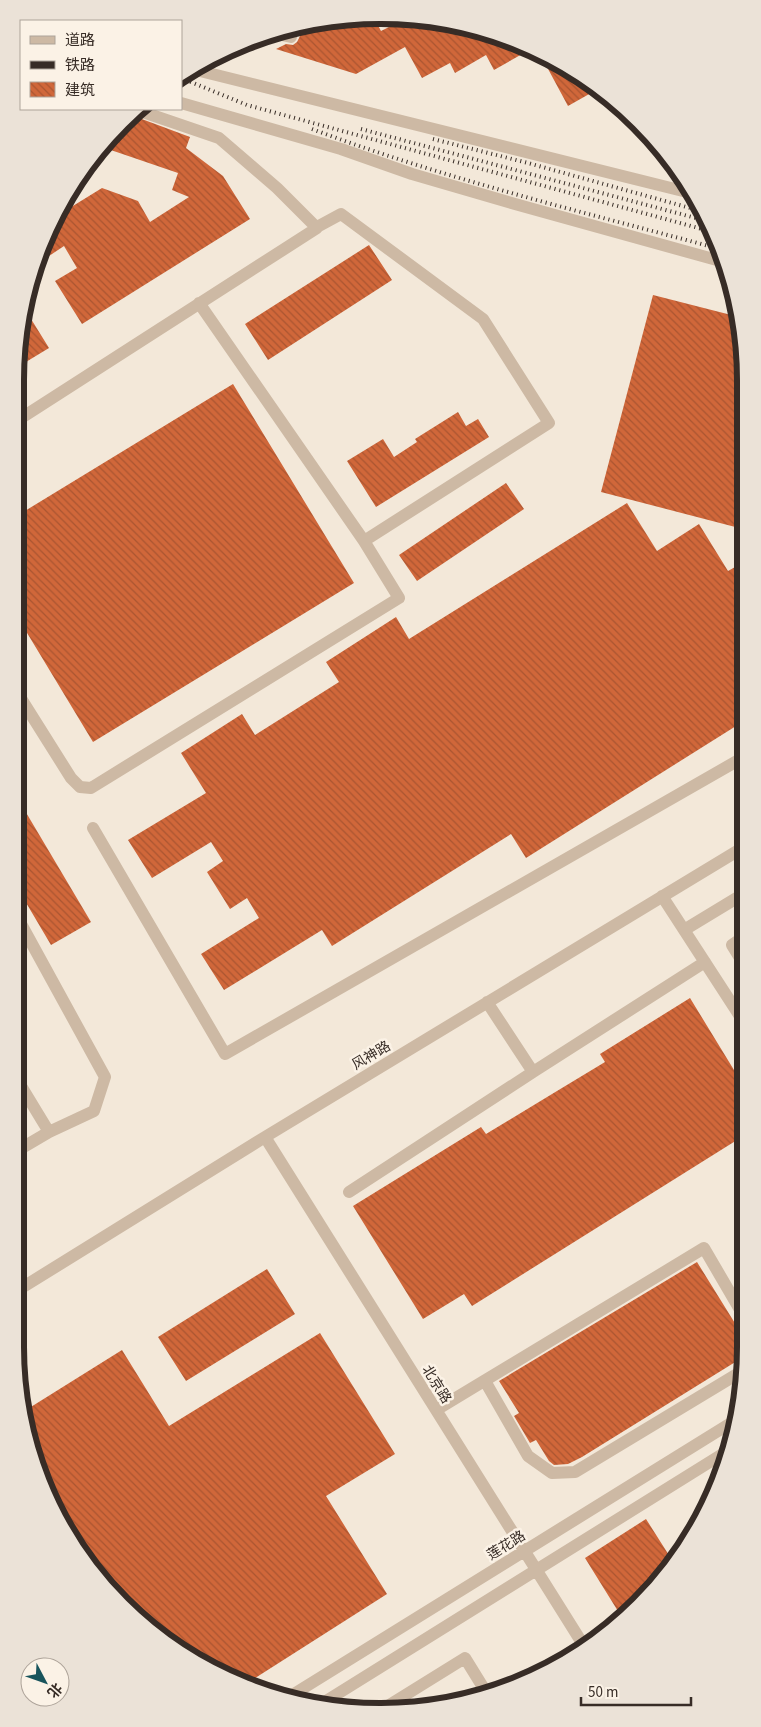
<svg xmlns="http://www.w3.org/2000/svg" width="761" height="1727" font-family="'Source Sans 3','Noto Sans SC',sans-serif">
<style>
.building{fill:url(#building-back-hatch)}
.lines{fill:none;stroke-linecap:round;stroke-linejoin:round}
.minor{stroke:#cdb9a4;stroke-width:12}
.rail{stroke:#372c26;stroke-width:4;stroke-dasharray:1 4;stroke-linecap:butt}
.labels{text-anchor:middle;stroke-width:5;stroke-linejoin:round;paint-order:stroke}
.street-label{font-size:14px;fill:#372c26;stroke:#fbf2e6}
.rim{fill:none;stroke:#372c26;stroke-width:6}
</style>
<defs>
<pattern id="building-back-hatch" width="6" height="6" patternUnits="userSpaceOnUse" patternTransform="scale(1.25)"><rect width="6" height="6" fill="#d0673a"/><path d="M-1 5l2 2M0 0l6 6M5-1l2 2" fill="none" stroke="#aa5531"/></pattern>
</defs>
<rect width="100%" height="100%" fill="#f3e8d9"/>
<path class="building" d="M373 16 381 31 407 18 452 22 520 43 531 49 494 70 486 55 455 73 450 63 422 78 405 47 356 74 276 49 286 44 293 45 297 42 300 36 295 26 309 22Z
M540 54 584 80 591 93 568 106Z
M131 115 190 137 186 148 223 176 250 219 82 324 55 281 77 268 64 246 49 256 42 245 55 217 102 188 138 201 150 222 189 197 172 190 178 173 102 147 122 122Z
M369 245 392 280 268 360 245 324Z
M653 295 739 317 743 333V529L601 492Z
M23 306 49 348 16 368 22 309Z
M233 384 354 583 93 742 15 613V517Z
M458 412 466 426 478 419 489 437 376 507 347 461 383 439 394 457 417 442 415 439Z
M506 483 524 509 417 581 399 555Z
M627 503 657 551 699 524 728 571 744 562V721L526 858 511 834 332 946 322 930 224 990 201 954 259 918 247 898 230 909 207 872 223 861 211 842 152 878 128 840 206 793 181 753 242 714 255 735 339 682 326 662 396 617 409 639Z
M15 794 91 922 51 945 15 884Z
M690 998 745 1088V1135L472 1306 464 1294 423 1319 353 1206 481 1127 486 1134 557 1091 605 1062 600 1054Z
M697 1262 746 1341 745 1356 582 1457 568 1464 554 1465 549 1461 536 1440 530 1443 514 1416 519 1413 499 1381Z
M267 1269 295 1314 186 1381 158 1337Z
M320 1333 395 1454 326 1496 387 1594 249 1682 198 1663 106 1587 64 1529 34 1464 26 1410 122 1350 169 1426Z
M646 1519 672 1560 655 1588 621 1616 585 1558Z"/>
<g class="lines">
<path class="minor" d="M385 16H386
M273 33 291 37
M192 69 691 193
M181 103 341 149 412 174 515 204 724 262
M199 303 364 541
M15 422 317 228 277 188 219 138 137 110
M15 689 71 778 80 787 91 788 399 598 364 541 549 423 483 319 341 214 317 227
M93 828 225 1054 744 757
M662 896 745 1024
M15 913 105 1077 94 1111 49 1132
M684 930 745 893
M745 936 732 945 745 966
M487 1002 533 1072 705 962
M265 1137 584 1646
M15 1152 49 1132 15 1076
M349 1192 533 1072
M15 1292 265 1137 744 847
M485 1381 528 1456 552 1473 575 1472 744 1370
M436 1410 704 1248 746 1320
M289 1697 739 1418
M318 1706 729 1450
M378 1712 465 1658 486 1692"/>
<path class="rail" d="M181 78 247 105 713 232
M312 129C445 179 583 212 720 249
M361 129 707 221
M433 139 528 163 701 211"/>
</g>
<g class="labels">
<g class="street-label">
<text transform="translate(371 1055) rotate(-31)" y="5">风神路</text>
<text transform="translate(437 1384) rotate(58)" y="5">北京路</text>
<text transform="translate(506 1545) rotate(-32)" y="5">莲花路</text>
</g>
</g>
<path d="M0 0H761V1727H0ZM380 24H381A356 356 0 0 1 737 380V1347A356 356 0 0 1 381 1703H380A356 356 0 0 1 24 1347V380A356 356 0 0 1 380 24Z" fill="#ebe2d7" fill-rule="evenodd"/>
<path class="rim" d="M380 24H381A356 356 0 0 1 737 380V1347A356 356 0 0 1 381 1703H380A356 356 0 0 1 24 1347V380A356 356 0 0 1 380 24Z"/>
<rect x="20" y="20" width="162" height="90" fill="#fbf2e6" stroke="#ada399"/>
<rect x="30" y="36" width="25" height="8" fill="#cdb9a4" stroke="#ada399"/>
<text x="65" y="45" font-size="15" fill="#372c26">道路</text>
<rect x="30" y="61" width="25" height="8" fill="#372c26" stroke="#ada399"/>
<text x="65" y="70" font-size="15" fill="#372c26">铁路</text>
<rect x="30" y="82" width="25" height="15" fill="url(#building-back-hatch)" stroke="#ada399"/>
<text x="65" y="95" font-size="15" fill="#372c26">建筑</text>
<g transform="translate(45 1682) rotate(131)"><circle r="24" fill="#fbf2e6" stroke="#ada399"/>
<path d="M0-4L9 19L0 12L-9 19Z" fill="#18545c"/>
<text y="-8" font-size="14" font-weight="bold" text-anchor="middle" fill="#372c26">北</text>
</g>
<path d="M581 1697v8h110v-8" fill="none" stroke="#372c26" stroke-width="2.5"/>
<text x="588" y="1697" font-size="15" fill="#372c26" stroke="#fbf2e6" stroke-width="4" paint-order="stroke">50 m</text>
</svg>
